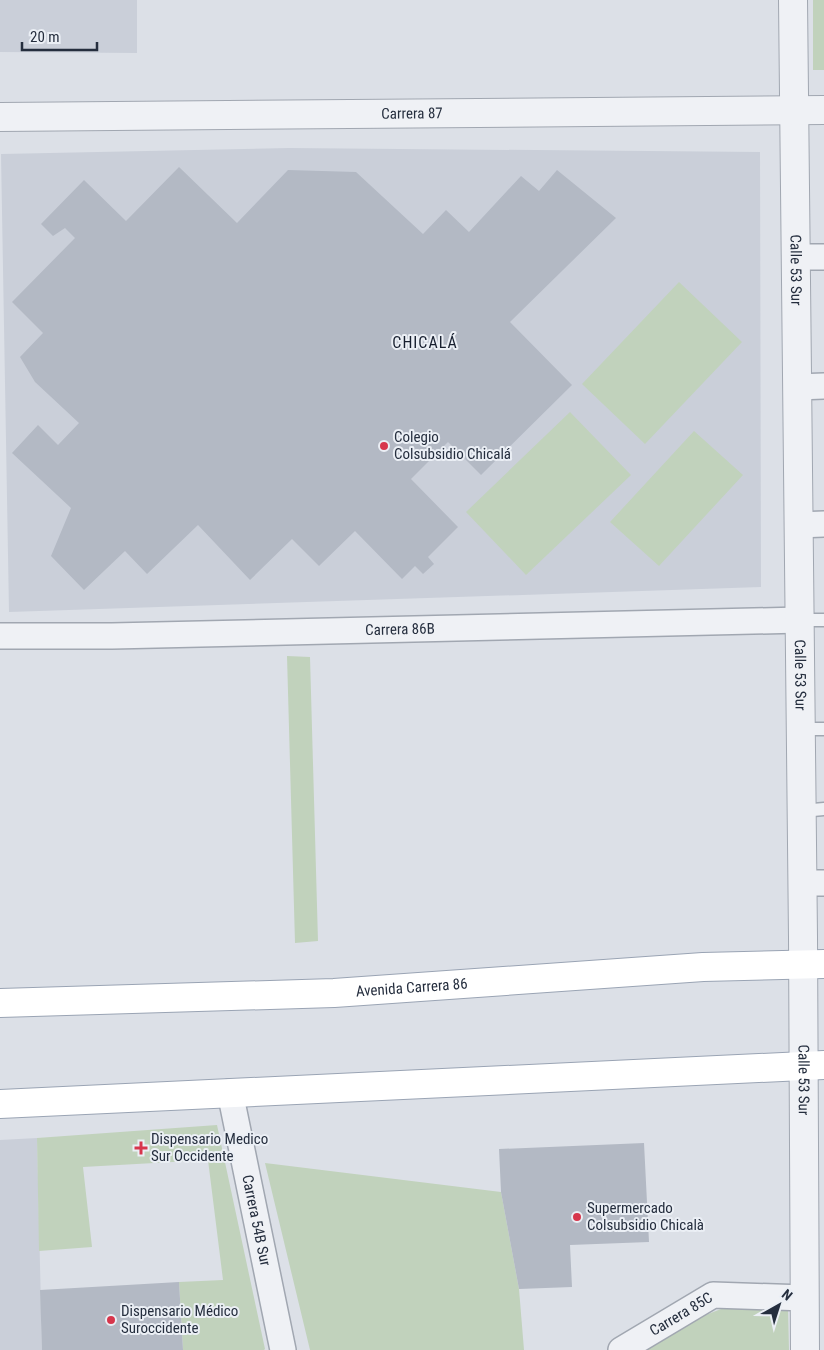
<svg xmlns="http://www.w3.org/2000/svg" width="824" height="1350" font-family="'Roboto Condensed',sans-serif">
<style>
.built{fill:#cacfd9}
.green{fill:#c1d2bc}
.building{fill:#b3b9c4}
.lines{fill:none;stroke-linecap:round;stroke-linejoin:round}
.service-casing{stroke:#a1a7b1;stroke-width:15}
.minor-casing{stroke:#a1a7b1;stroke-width:28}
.tertiary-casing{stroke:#a1a7b1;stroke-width:30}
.primary-casing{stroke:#9aa4b4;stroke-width:30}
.service{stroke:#eff1f5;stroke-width:12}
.minor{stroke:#eff1f5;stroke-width:25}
.tertiary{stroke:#eff1f5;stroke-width:28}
.primary{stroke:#fff;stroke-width:28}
.poi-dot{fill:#d7364c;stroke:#ebeff5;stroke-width:2}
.labels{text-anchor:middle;stroke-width:4;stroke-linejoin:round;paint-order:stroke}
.street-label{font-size:15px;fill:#252e3e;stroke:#ebeff5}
.poi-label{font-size:15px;fill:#252e3e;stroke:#ebeff5;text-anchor:start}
.neighbourhood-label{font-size:16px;letter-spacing:1px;fill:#171f2f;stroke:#ebeff5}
</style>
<rect width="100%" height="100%" fill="#dce0e7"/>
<path class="built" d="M0 0H137V53L0 52Z
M289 148 760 152 761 587 9 612 1 154Z
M37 1138 42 1350H0V1140Z"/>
<path class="green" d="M813 0H824V70H813Z
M679 282 742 342 645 444 582 384Z
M570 412 631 475 526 575 466 512Z
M694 431 743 475 659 566 610 522Z
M287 656 310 657 318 941 295 943Z
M217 1125 265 1349 264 1350H183L179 1282 223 1280 208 1160 83 1167 92 1247 39 1251 37 1138Z
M265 1163 501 1192 519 1289 524 1350H310Z
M734 1304 788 1308 789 1350H646L703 1316Z"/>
<path class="building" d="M179 167 237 223 288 170 356 172 423 234 446 210 469 232 521 176 539 191 557 170 616 218 510 322 572 385 481 475 448 442 411 479 458 527 428 557 434 564 423 574 415 566 402 579 355 531 319 566 292 539 250 580 198 525 147 574 125 551 84 590 51 556 71 508 12 453 38 425 58 445 79 423 35 382 20 357 43 333 12 302 75 238 65 228 53 236 41 224 84 180 126 221Z
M644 1143 649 1242 570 1245 572 1287 519 1289 501 1192 499 1149Z
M179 1282 183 1350H42L40 1290Z"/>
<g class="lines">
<defs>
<path id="service" d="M800 620H824
M801 729H824
M802 811 824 809"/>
<g id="minor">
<path d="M795 257H824"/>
<path d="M797 387 824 386"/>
<path d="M798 525 824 524"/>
<path id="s1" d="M0 636H112L800 620"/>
<path d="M802 883H824"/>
<path id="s2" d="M230 1092 283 1350"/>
<path id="s3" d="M621 1350 713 1295 805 1298"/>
</g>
<g id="tertiary">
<path id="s4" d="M793 0 803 937 805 1350"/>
<path id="s5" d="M0 117 824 110"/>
</g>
<g id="primary">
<path id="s6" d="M0 1003 334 993 703 967 824 964"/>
<path d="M0 1104 824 1065"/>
</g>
</defs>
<use href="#service" class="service-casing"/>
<use href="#minor" class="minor-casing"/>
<use href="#tertiary" class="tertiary-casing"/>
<use href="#primary" class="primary-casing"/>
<use href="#service" class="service"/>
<use href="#minor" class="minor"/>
<use href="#tertiary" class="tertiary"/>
<use href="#primary" class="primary"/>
</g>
<g class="poi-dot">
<circle cx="384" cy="446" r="5"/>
<path d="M138.5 1140.5h5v5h5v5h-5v5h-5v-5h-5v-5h5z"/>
<circle cx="577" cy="1217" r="5"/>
<circle cx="111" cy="1320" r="5"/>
</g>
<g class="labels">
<g class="street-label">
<text dy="5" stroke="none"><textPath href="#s5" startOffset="412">Carrera 87</textPath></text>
<text dy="5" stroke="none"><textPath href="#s4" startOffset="270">Calle 53 Sur</textPath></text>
<text dy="5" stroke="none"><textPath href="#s1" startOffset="400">Carrera 86B</textPath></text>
<text dy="5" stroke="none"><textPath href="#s4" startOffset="675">Calle 53 Sur</textPath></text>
<text dy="5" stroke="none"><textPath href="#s6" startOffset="412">Avenida Carrera 86</textPath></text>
<text dy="5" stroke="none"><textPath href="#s4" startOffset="1080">Calle 53 Sur</textPath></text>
<text dy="5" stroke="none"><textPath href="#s2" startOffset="131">Carrera 54B Sur</textPath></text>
<text dy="5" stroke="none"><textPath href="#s3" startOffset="70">Carrera 85C</textPath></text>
</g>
<g class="poi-label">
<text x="394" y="442">Colegio<tspan x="394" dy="17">Colsubsidio Chicalá</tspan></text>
<text x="151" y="1144">Dispensario Medico<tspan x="151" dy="17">Sur Occidente</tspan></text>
<text x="587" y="1213">Supermercado<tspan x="587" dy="17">Colsubsidio Chicalà</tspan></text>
<text x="121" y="1316">Dispensario Médico<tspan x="121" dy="17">Suroccidente</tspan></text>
</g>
<g class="neighbourhood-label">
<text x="425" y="348">CHICALÁ</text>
</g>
</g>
<g transform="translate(779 1305) rotate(39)" stroke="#ebeff5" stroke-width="4" paint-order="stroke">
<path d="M0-4L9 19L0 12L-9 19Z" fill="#252e3e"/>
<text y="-8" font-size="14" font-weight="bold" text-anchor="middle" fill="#252e3e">N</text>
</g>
<path d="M22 42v8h75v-8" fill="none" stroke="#252e3e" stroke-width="2.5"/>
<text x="30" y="42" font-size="15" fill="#252e3e" stroke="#ebeff5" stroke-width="4" paint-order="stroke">20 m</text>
</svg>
